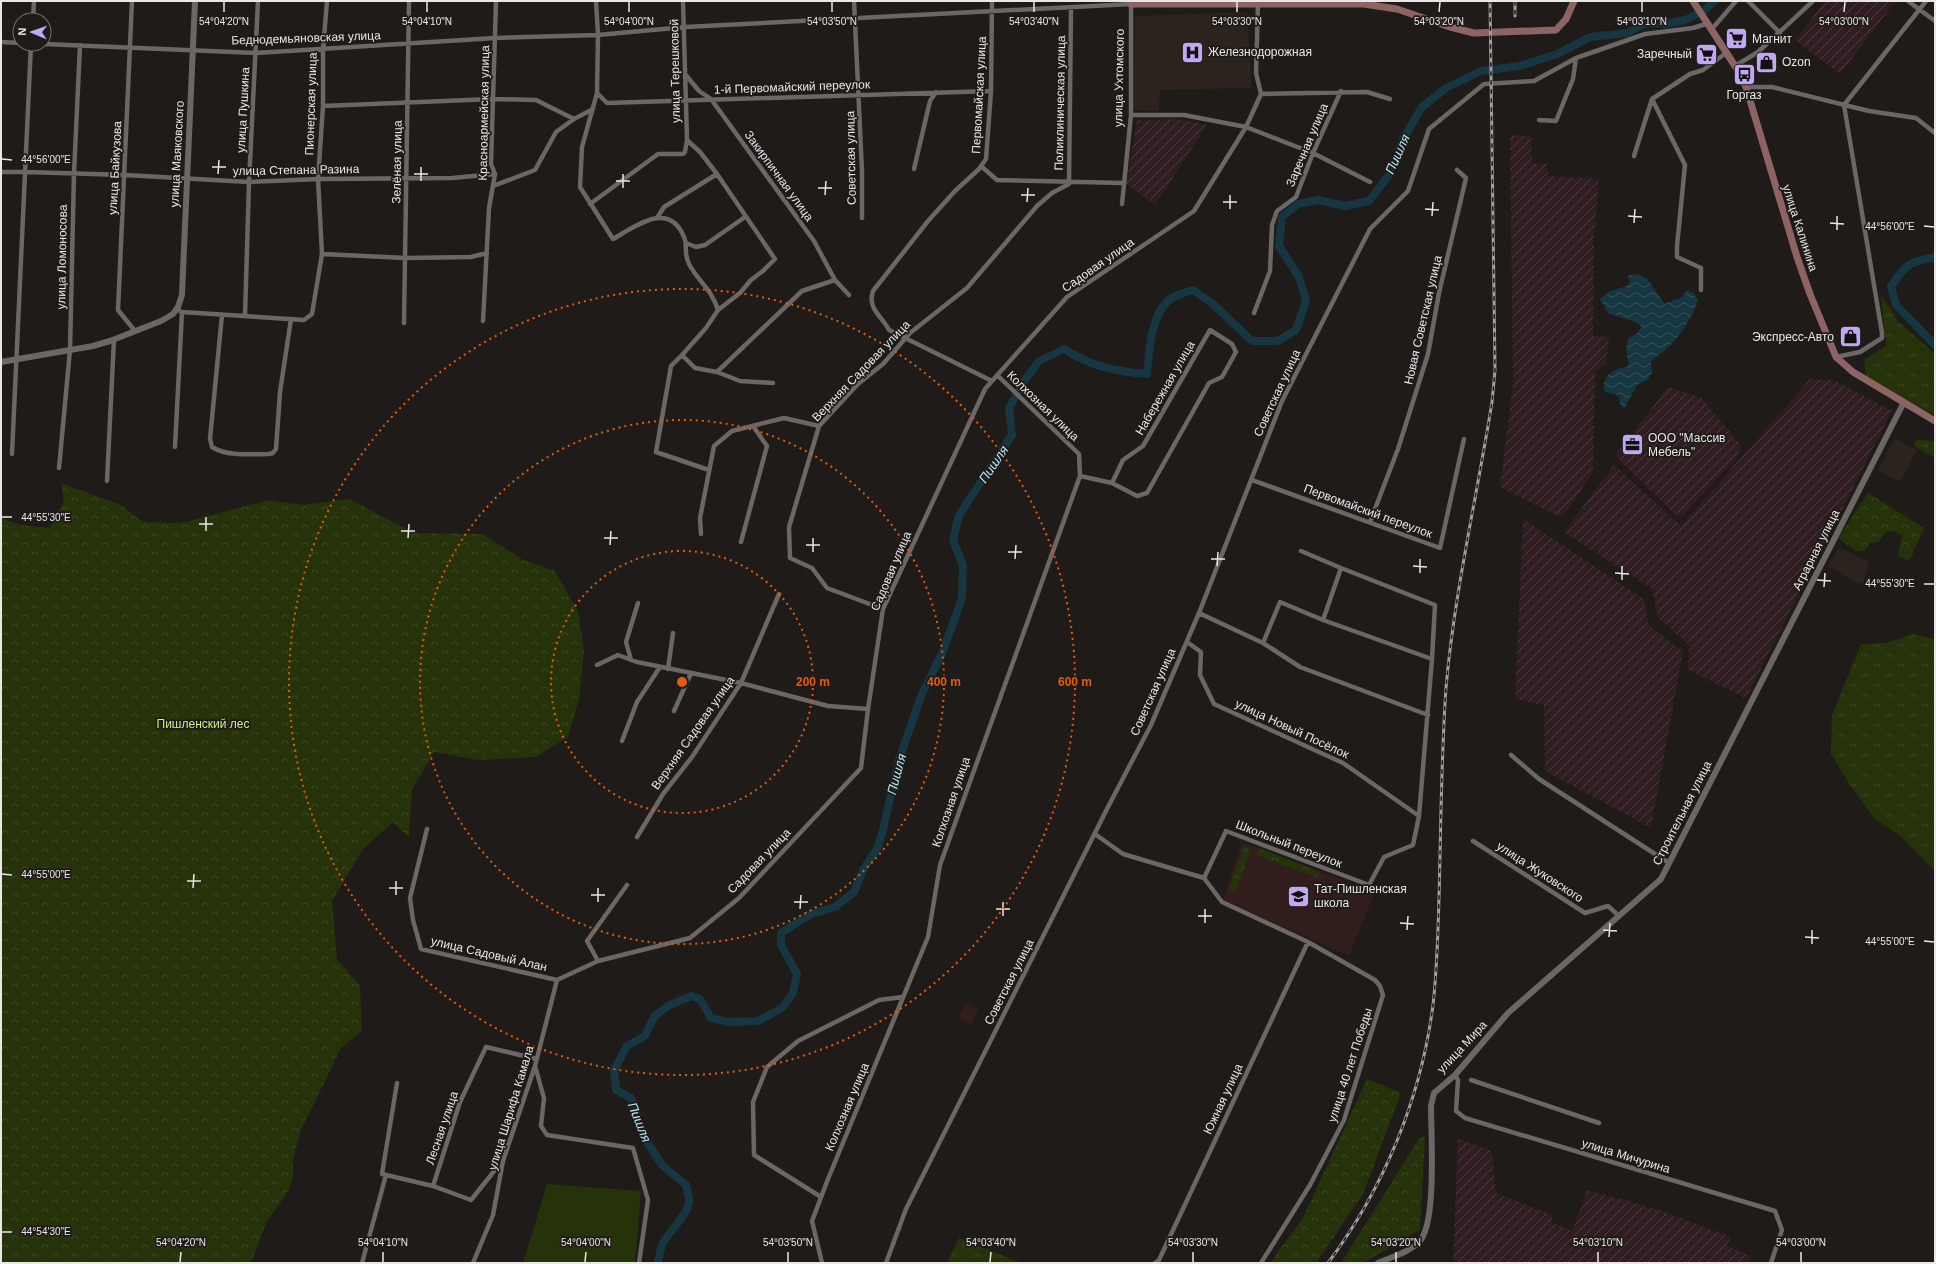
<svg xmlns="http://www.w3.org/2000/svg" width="1936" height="1264" font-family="Arial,sans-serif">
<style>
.built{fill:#2c221e}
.industrial{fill:url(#industrial-furrows)}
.education{fill:#301d1c}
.grass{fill:url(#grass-tufts)}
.forest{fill:url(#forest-crowns)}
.garden{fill:#26320a}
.water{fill:url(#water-waves)}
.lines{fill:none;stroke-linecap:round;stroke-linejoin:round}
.river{stroke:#163641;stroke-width:8}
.minor{stroke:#6b6765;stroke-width:4.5}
.tertiary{stroke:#6b6765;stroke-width:6}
.secondary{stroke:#8e6364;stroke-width:7}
.rail-casing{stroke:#a19e9d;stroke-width:3}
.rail{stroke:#1e1b19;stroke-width:1.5;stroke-dasharray:4.5;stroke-linecap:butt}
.ticks{fill:none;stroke:#eae7e6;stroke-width:1.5}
.ring{fill:none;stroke:#e8590c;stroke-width:2;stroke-dasharray:2 4}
.labels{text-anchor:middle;stroke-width:3.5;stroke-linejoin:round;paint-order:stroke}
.street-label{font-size:12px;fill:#eae7e6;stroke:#1e1b19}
.poi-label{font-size:12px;fill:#eae7e6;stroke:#1e1b19;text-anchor:start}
.park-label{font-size:12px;fill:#ccef88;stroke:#1e1b19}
.water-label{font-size:13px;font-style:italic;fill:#b7e6f8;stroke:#1e1b19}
.ticks-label{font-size:10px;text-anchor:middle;fill:#eae7e6;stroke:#1e1b19;stroke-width:3.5;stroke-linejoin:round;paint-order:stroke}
.centre{fill:#e8590c;stroke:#1e1b19;stroke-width:2}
.ring-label{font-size:12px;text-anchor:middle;font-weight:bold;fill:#e8590c;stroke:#1e1b19;stroke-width:3.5;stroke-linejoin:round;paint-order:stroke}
</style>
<defs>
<pattern id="industrial-furrows" width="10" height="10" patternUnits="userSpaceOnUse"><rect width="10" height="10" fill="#2f1d22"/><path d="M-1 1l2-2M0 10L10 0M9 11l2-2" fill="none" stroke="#4d3e42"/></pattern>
<pattern id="grass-tufts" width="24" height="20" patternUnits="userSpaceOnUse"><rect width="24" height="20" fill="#26320a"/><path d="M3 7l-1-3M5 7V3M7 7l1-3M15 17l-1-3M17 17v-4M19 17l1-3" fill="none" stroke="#3b4622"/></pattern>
<pattern id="forest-crowns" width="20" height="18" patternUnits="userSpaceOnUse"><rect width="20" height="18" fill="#26320a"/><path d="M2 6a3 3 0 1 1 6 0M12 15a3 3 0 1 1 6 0" fill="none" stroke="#3b4622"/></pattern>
<pattern id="water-waves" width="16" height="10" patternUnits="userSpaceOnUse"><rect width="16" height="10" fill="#163641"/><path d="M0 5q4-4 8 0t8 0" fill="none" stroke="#38535c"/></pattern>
</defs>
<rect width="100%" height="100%" fill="#1e1b19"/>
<path class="built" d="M1247 12 1252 88 1160 90 1159 111 1133 110 1135 16Z
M1895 438 1917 450 1900 482 1878 470Z
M1839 547 1869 562 1863 585 1851 580 1828 566Z"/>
<path class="industrial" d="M1825 1H1896L1840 74 1795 40Z
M1178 119 1207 125 1155 205 1126 184 1137 120Z
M1510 135 1531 136 1532 163 1547 164 1548 176 1599 179 1594 236 1593 336 1609 337 1606 364 1595 372 1593 472 1562 518 1500 487 1513 384Z
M1810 379 1834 380 1892 411 1746 698 1688 670 1689 645 1658 618 1652 589 1564 532 1614 465 1681 526Z
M1668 387 1701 397 1741 446 1736 458 1680 519 1615 456Z
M1523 519 1644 599 1649 626 1683 651 1651 828 1545 771 1544 705 1515 699Z
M1458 1139 1492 1151 1496 1193 1552 1215V1222L1572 1231 1587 1190 1657 1209 1731 1237 1727 1246 1751 1256 1748 1263 1453 1262Z"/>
<path class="education" d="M1242 842 1375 892 1349 956 1223 900Z
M966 1002 979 1009 971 1025 958 1018Z"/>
<path class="grass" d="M1881 295 1899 322 1935 354V415L1866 378 1864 360 1886 346Z
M1916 440 1935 441V458L1914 446Z
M1913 634 1935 639V871L1900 836 1875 819 1851 787 1831 754 1832 715 1861 644 1885 643Z
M959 1238 1022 1263H947Z"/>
<path class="forest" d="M61 483 121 505 143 522 182 523 268 500 303 505 349 499 414 533 483 534 523 560 555 571 578 611 584 650 579 699 568 737 536 757 478 760 434 752 412 789 409 838 393 822 363 849 332 901 337 960 360 985 362 1031 341 1048 301 1130 293 1159V1178L289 1190 266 1223 251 1263H1V518L21 525 50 528 64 501Z
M1868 493 1924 528 1909 561 1898 555 1902 535 1894 531 1886 532 1878 542 1870 543 1864 551H1856L1838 538Z
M1244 847 1251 849 1236 891 1229 888Z
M1259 848 1320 872 1318 878 1256 855Z
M1367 1079 1401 1093 1363 1194 1316 1263H1270L1303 1218Z
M1420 1137H1425L1420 1230 1363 1263H1341Z"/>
<path class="garden" d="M547 1184 641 1191 635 1263H523Z"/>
<path class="water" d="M1637 274 1647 279 1665 304 1682 297 1687 290 1693 293 1698 300C1690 325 1672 347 1651 361L1652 373 1647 380 1637 385 1624 409 1620 403 1619 396 1611 393 1605 392C1601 374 1613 370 1629 366L1626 351 1628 339 1637 333 1642 327 1638 323 1608 313 1600 299 1610 291 1627 286 1630 282 1628 276Z"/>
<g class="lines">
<path class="river" d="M1935 257C1908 262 1907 264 1891 286L1896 305 1935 345
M657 1263C661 1256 659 1249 663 1243 669 1231 689 1214 689 1201 689 1196 687 1190 686 1185L662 1165 646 1140 631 1098 616 1090 614 1070 627 1046 645 1036 654 1017 668 1006 691 996 700 999 711 1018 729 1022 758 1021 782 1008 793 993 797 974 781 945V933L811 914 835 907 854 892 863 870 877 849 883 830 898 763 921 696 943 651 962 598 963 566 953 540 959 515 1012 435 1009 408 1025 380 1039 361 1064 349C1093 367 1113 371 1147 374 1149 352 1151 311 1172 298 1178 294 1186 292 1193 290L1213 304 1252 341H1278L1296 330 1306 301 1299 277 1279 246 1282 217 1298 204 1318 200 1345 206 1369 201 1390 174 1403 139 1422 107 1446 88 1481 71 1520 66 1557 54 1590 37 1627 33 1646 23 1665 24 1685 20 1705 10 1714 1"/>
<path class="minor" d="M132 1 118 310 135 331
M596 1 598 35 597 93 582 147 580 187 613 239C636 226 669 200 684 237 688 245 683 252 689 264 698 281 712 290 718 310
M854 1 862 171V218
M1748 1 1780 33
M1908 1 1935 21
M33 20 34 1
M1711 30 1736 1
M1 42 20 43
M44 44 256 53 495 38 598 35 685 27 1131 4V115L1122 204
M1735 66 1758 52 1813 1
M685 74 699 91 711 99 814 241 835 280 849 295
M1746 87H1772L1869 111 1916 118 1935 133
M597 93 607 103 991 91
M1261 94 1367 92 1390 99
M323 106 493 99 536 100 574 119 593 109
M1131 115H1184L1246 127 1313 153 1370 182
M1539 120 1556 121 1573 79 1576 58
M1634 156 1652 99
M981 166 997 180 1123 183
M914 169 930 101 936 92
M1 172H26L125 175 249 182 318 179 452 178 495 174
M493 186 535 170 556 132 574 119
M590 204 658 154H683L685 152 687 140 683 1
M657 218 664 207 717 174 700 152 687 140
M686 243 696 247 705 245 745 217
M322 254 406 258 471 257 487 253
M1701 290V268L1677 257V246L1685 165 1652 99 1690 74 1703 70 1726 53
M182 312 304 320 312 314 322 254 318 179 323 106V50L327 1
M1254 313 1270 271 1272 225 1277 211 1296 197 1313 153 1341 91
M222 315 210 439 212 447C228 457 251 454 269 454L273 453 276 449 280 392 291 319
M245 316 249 182 258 1
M483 321 489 208 495 174 491 164 496 1
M404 323 409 1
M682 355 706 328 718 310 740 293 751 280 763 271 775 259 717 174
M1836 357 1860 352 1882 338V333L1844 105 1926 1
M717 372 802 291 835 280
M992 381 889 330C882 316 867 309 873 291L928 221 955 191 979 169 986 159 991 91 992 1
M175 447 182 312 176 309
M12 454 31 44
M59 468 70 350 74 173 80 45
M709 470 656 452 671 366 682 355 695 368 717 372 740 381 773 383
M1080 476 1112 483 1123 460 1143 446 1210 330 1232 344 1236 352 1222 377 1209 383 1147 493 1137 496 1112 483
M1252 480 1440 548 1464 439
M107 481 114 339
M1370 522 1398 449 1428 354 1439 293 1466 178 1457 170
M701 534 700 518 714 446 732 431 784 418 819 426
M741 542 767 446 753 426
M1301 551 1341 568
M883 609 827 588 812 568 790 558 789 527 819 426 858 384 883 364 910 333 967 288 1037 206 1052 193 1069 184 1071 8
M1199 613 1263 643 1300 667 1428 715
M1323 620 1432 659
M1187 642 1201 652 1200 675 1214 704 1343 763 1419 816
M631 660 626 642 638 603
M597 665 618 655 637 662 741 683 828 706 868 709
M668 669 673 633
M674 711 691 673
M622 741 637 702 660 667
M1511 755 1539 779 1669 863
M427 829 410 898 413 920 421 949 557 980
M1095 834 1123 854 1204 878 1226 831 1369 885 1384 857 1413 845 1419 816 1432 659 1435 605 1341 568 1323 620 1280 602 1263 643
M637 837 663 794 692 757 741 683 779 594
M1473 841 1585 913 1608 906 1619 916
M1204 878 1222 902 1308 942 1375 980 1380 986 1383 995 1344 1120 1310 1185 1261 1263
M598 961 587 941 627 885
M557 980 598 961 690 938 739 898 861 768 868 709 883 609 985 389 1067 297 1194 211 1246 127 1261 94 1256 73 1258 4
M535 1066 544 1098 541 1126 547 1135 633 1148 648 1200 639 1263
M1455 1075 1458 1080 1456 1111 1465 1118 1775 1211 1782 1230 1771 1263
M1471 1080 1599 1123
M397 1083 382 1174 433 1186
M501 1170H495L471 1200 433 1186 460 1102 486 1047 537 1059
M821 1197 754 1155 753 1102 767 1067 798 1041 879 1000 903 997
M362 1263 386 1175
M473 1263 493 1215 503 1161 535 1066 557 980
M822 1263 812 1221 828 1179 928 937 940 865 1080 476 1079 454 997 375
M886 1263 906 1209 1109 805 1151 725 1199 613 1282 401 1370 229 1408 191 1429 129 1484 84 1534 81 1576 58 1645 34 1693 28 1706 24
M1155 1263 1159 1260 1308 942"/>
<path class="tertiary" d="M1 362 93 346 110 341 161 321 173 314 178 307 182 295 183 271 195 1
M1378 1263C1391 1257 1408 1253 1419 1242 1437 1225 1431 1134 1431 1106L1434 1093 1455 1075 1508 1013 1661 879 1904 402"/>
<path class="secondary" d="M1131 1V4H1364L1397 9 1450 27 1474 33 1556 30 1566 19 1574 1
M1693 1 1735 66 1746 87 1797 257 1810 294 1836 357 1853 372 1935 421"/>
<defs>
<path id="rail" d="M1515 1V16
M1328 1263C1384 1188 1421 1098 1433 1005 1437 970 1438 934 1439 898 1441 828 1441 758 1446 688 1454 594 1477 496 1492 402L1495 370 1490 1"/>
</defs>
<use href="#rail" class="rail-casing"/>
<use href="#rail" class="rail"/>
</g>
<path class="ticks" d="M224 12V2M427 12V2M629 12V2M832 12V2M1034 12V2M1237 12V2M1439 12 1440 2M1642 12V2M1844 12 1845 2M2 159 12 160M212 167H226M218 174 219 160M414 174H428M421 181V167M616 181H630M623 188V174M818 188H832M825 195 826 181M1021 195H1035M1027 202 1028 188M1223 202H1237M1230 209V195M1425 209 1439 210M1432 216 1433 202M1628 216 1642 217M1634 223 1635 209M1830 223 1844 224M1924 226 1934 227M1837 230V216M2 517H12M199 524H213M206 531V517M401 531H415M408 538 409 524M604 538H618M610 545 611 531M806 545H820M813 552V538M1008 552H1022M1015 559 1016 545M1211 559H1225M1217 566 1218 552M1413 566 1427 567M1420 573V559M1615 573 1629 574M1622 580V566M1817 580 1831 581M1924 584H1934M1824 587 1825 573M2 874 12 875M187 881H201M193 888 194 874M389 888H403M396 895V881M591 895H605M598 902V888M794 902H808M800 909 801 895M996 909H1010M1003 916V902M1198 916H1212M1205 923V909M1400 923 1414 924M1407 930 1408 916M1603 930 1617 931M1609 937 1610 923M1805 937 1819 938M1924 941 1934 942M1812 944V930M2 1232H12M180 1262 181 1252M383 1262V1252M585 1262 586 1252M788 1262V1252M990 1262 991 1252M1193 1262V1252M1396 1262V1252M1598 1262V1252M1801 1262V1252"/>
<g class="ring">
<circle cx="682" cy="682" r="131"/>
<circle cx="682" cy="682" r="262"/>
<circle cx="682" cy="682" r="393"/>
</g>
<defs>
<symbol id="supermarket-square" viewBox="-11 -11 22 22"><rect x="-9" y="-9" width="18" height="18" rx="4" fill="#c2a8f2" stroke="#1e1b19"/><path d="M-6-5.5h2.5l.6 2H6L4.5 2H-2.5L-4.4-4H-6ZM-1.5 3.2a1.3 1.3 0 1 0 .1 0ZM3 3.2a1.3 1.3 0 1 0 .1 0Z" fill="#111"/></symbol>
<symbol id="hospital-square" viewBox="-11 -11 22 22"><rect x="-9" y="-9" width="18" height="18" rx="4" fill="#c2a8f2" stroke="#1e1b19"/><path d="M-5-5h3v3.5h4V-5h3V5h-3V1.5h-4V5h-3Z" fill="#111"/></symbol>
<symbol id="shop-square" viewBox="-11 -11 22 22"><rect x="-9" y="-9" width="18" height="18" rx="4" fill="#c2a8f2" stroke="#1e1b19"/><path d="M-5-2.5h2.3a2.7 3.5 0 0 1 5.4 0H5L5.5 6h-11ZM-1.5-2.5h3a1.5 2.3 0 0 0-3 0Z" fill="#111"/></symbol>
<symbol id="bus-square" viewBox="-11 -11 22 22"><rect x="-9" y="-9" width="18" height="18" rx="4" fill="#c2a8f2" stroke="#1e1b19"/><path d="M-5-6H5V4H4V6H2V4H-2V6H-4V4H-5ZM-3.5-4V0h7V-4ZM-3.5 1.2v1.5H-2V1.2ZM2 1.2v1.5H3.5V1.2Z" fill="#111"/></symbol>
<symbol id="office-square" viewBox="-11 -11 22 22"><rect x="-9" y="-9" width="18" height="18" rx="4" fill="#c2a8f2" stroke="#1e1b19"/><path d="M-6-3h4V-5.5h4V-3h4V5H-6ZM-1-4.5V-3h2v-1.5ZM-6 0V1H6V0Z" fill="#111"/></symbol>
<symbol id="school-square" viewBox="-11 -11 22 22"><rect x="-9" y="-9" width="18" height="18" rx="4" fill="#c2a8f2" stroke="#1e1b19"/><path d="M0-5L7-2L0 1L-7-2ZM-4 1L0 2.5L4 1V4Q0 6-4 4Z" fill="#111"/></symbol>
</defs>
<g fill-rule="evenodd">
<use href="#supermarket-square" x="1724" y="26" width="25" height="25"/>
<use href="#hospital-square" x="1180" y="40" width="25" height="25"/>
<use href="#supermarket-square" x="1694" y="42" width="25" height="25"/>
<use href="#shop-square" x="1754" y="50" width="25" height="25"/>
<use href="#bus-square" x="1732" y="62" width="25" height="25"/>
<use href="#shop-square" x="1838" y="324" width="25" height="25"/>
<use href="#office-square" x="1620" y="432" width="25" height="25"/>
<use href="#school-square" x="1286" y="884" width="25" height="25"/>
</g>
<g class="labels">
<g class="street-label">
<text transform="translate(306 38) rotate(-2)" y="4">Беднодемьяновская улица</text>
<text transform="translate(675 71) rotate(-91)" y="4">улица Терешковой</text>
<text transform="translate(1119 78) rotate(-89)" y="4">улица Ухтомского</text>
<text transform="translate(792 87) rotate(-2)" y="4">1-й Первомайский переулок</text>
<text transform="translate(979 95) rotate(-87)" y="4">Первомайская улица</text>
<text transform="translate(1060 103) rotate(-89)" y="4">Поликлиническая улица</text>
<text transform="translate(311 104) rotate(-88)" y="4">Пионерская улица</text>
<text transform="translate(243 110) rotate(-87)" y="4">улица Пушкина</text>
<text transform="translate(484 113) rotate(-89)" y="4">Красноармейская улица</text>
<text transform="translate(1307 145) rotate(-67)" y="4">Заречная улица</text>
<text transform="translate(177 154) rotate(-87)" y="4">улица Маяковского</text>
<text transform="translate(851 158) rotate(-91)" y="4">Советская улица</text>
<text transform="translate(397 162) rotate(-89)" y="4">Зелёная улица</text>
<text transform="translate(115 168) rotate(-87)" y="4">улица Байкузова</text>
<text transform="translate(296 170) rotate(-1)" y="4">улица Степана Разина</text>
<text transform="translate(779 176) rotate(54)" y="4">Закирпичная улица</text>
<text transform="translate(1800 228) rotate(72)" y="4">улица Калинина</text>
<text transform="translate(62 257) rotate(-89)" y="4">улица Ломоносова</text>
<text transform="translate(1098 265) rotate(-35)" y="4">Садовая улица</text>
<text transform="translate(1423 320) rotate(-77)" y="4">Новая Советская улица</text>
<text transform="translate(861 371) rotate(-46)" y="4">Верхняя Садовая улица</text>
<text transform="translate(1165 388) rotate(-60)" y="4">Набережная улица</text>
<text transform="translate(1277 393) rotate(-65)" y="4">Советская улица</text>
<text transform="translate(1043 406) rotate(44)" y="4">Колхозная улица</text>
<text transform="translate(1368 511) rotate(20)" y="4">Первомайский переулок</text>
<text transform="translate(1816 550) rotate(-63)" y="4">Аграрная улица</text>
<text transform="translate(891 571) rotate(-67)" y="4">Садовая улица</text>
<text transform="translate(1153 692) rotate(-66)" y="4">Советская улица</text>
<text transform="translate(1292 729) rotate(25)" y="4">улица Новый Посёлок</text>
<text transform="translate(693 733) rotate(-55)" y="4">Верхняя Садовая улица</text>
<text transform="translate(951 802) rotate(-71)" y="4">Колхозная улица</text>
<text transform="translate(1682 813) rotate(-63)" y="4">Строительная улица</text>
<text transform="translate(1289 844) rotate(21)" y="4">Школьный переулок</text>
<text transform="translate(759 861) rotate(-46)" y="4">Садовая улица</text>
<text transform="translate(1540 872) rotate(33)" y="4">улица Жуковского</text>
<text transform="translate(489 954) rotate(13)" y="4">улица Садовый Алан</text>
<text transform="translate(1009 982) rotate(-63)" y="4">Советская улица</text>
<text transform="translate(1462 1047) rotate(-47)" y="4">улица Мира</text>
<text transform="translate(1350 1065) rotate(-72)" y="4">улица 40 лет Победы</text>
<text transform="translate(1223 1099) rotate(-65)" y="4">Южная улица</text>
<text transform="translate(847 1107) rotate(-67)" y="4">Колхозная улица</text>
<text transform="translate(511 1108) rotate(-73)" y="4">улица Шарифа Камала</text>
<text transform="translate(442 1128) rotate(-71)" y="4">Лесная улица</text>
<text transform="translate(1626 1156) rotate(17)" y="4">улица Мичурина</text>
</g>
<g class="poi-label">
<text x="1752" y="43">Магнит</text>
<text x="1208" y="56">Железнодорожная</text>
<text x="1692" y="58" text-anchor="end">Заречный</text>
<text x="1782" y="66">Ozon</text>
<text x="1744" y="99" text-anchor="middle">Горгаз</text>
<text x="1834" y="341" text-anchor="end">Экспресс-Авто</text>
<text x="1648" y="442">ООО "Массив<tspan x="1648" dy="14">Мебель"</tspan></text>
<text x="1314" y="893">Тат-Пишленская<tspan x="1314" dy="14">школа</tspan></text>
</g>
<g class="park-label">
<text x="203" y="728">Пишленский лес</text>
</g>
<g class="water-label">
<text transform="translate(1397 154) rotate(-66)" y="5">Пишля</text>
<text transform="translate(993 464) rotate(-56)" y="5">Пишля</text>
<text transform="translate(896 774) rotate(-75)" y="5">Пишля</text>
<text transform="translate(640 1122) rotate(68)" y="5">Пишля</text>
</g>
</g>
<g class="ticks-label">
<text x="224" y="25">54°04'20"N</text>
<text x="427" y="25">54°04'10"N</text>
<text x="629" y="25">54°04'00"N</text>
<text x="832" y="25">54°03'50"N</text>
<text x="1034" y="25">54°03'40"N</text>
<text x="1237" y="25">54°03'30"N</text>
<text x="1439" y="25">54°03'20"N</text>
<text x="1642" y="25">54°03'10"N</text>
<text x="1844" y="25">54°03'00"N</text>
<text x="46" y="163">44°56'00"E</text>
<text x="1890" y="230">44°56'00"E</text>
<text x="46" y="521">44°55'30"E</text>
<text x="1890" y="587">44°55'30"E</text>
<text x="46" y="878">44°55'00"E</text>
<text x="1890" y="945">44°55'00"E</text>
<text x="46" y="1235">44°54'30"E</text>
<text x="181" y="1246">54°04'20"N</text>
<text x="383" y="1246">54°04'10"N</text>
<text x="586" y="1246">54°04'00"N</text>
<text x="788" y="1246">54°03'50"N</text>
<text x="991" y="1246">54°03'40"N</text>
<text x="1193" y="1246">54°03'30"N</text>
<text x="1396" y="1246">54°03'20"N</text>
<text x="1598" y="1246">54°03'10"N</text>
<text x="1801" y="1246">54°03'00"N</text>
</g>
<circle cx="682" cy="682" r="6" class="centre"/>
<g class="ring-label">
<text x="813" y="686">200 m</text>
<text x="944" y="686">400 m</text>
<text x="1075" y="686">600 m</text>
</g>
<rect width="1936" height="1264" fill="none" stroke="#eae7e6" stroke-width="4"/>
<g transform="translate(32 32) rotate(272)"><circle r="19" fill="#1e1b19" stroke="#706d6b"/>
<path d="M0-3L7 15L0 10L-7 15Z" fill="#c2a8f2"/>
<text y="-6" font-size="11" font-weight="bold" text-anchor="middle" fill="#eae7e6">N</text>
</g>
</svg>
